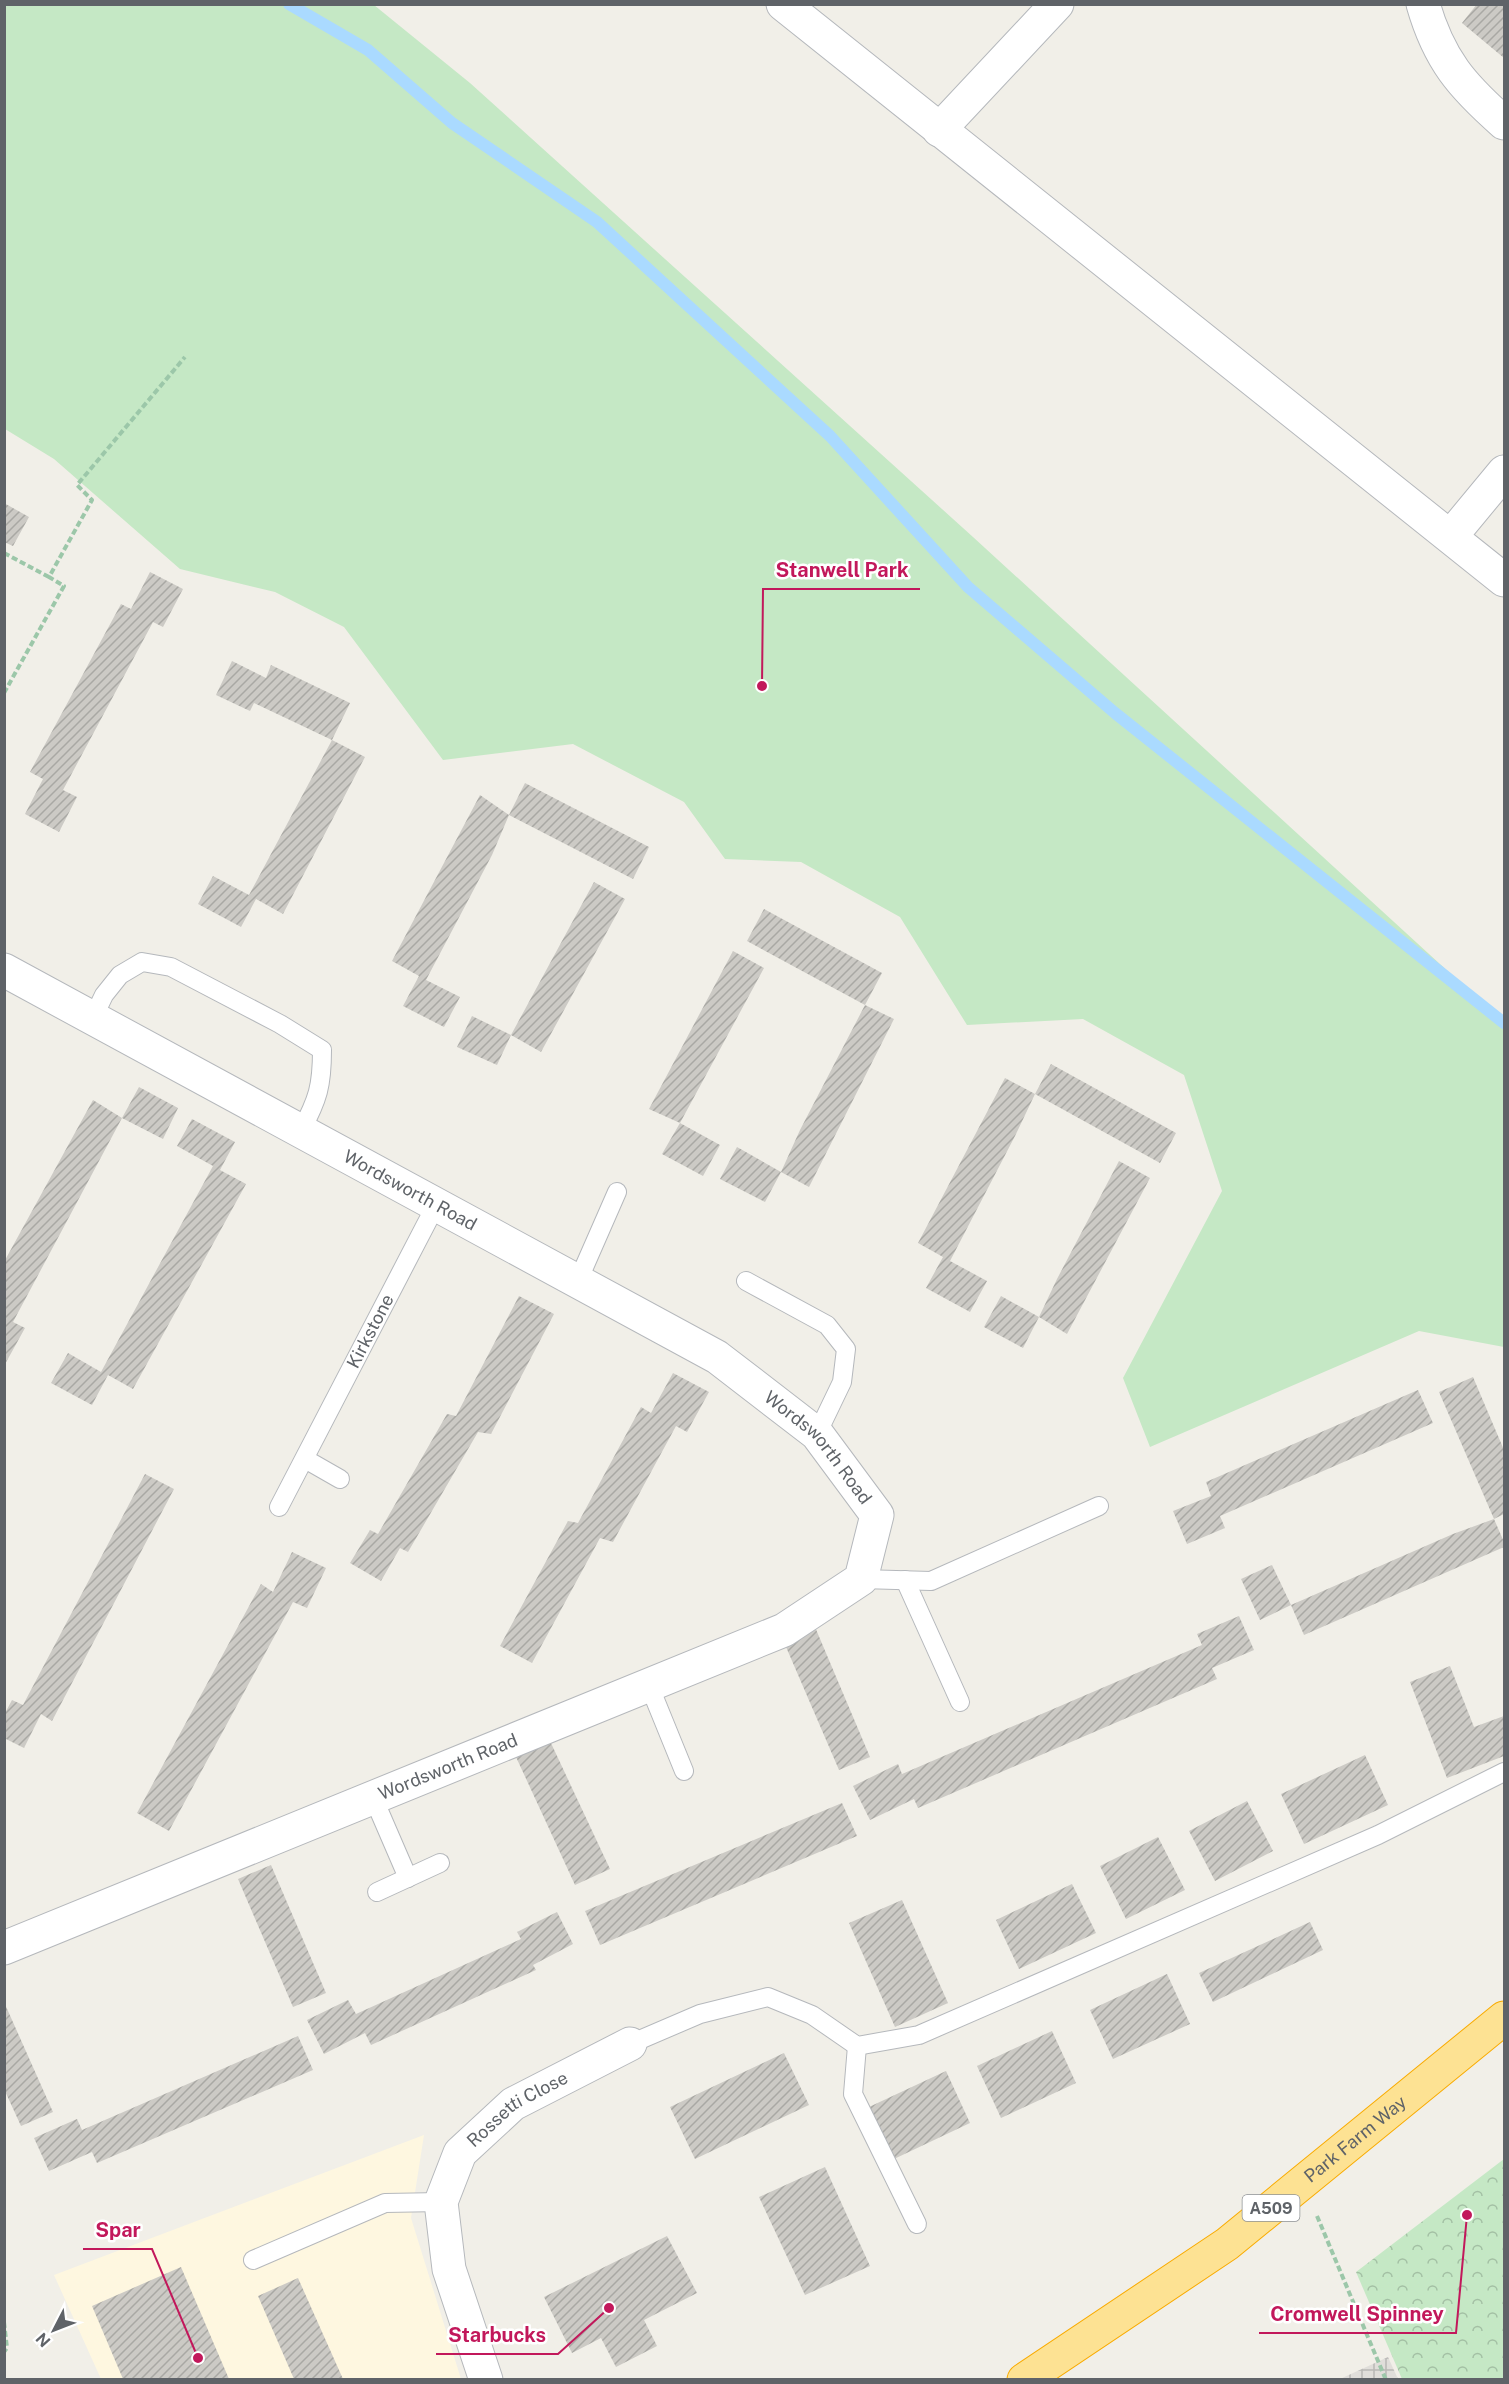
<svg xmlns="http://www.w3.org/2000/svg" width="1509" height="2384" font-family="'Public Sans',sans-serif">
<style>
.commercial{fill:#fef7e0}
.industrial{fill:url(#industrial-grid)}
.green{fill:#c5e8c5}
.forest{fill:url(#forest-crowns)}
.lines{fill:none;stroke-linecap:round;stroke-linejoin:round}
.stream{stroke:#aadaff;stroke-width:12}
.building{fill:url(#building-hatch)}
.lane-casing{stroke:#b5b8bc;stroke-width:20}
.street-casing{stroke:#b5b8bc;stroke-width:35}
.highway-casing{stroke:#f9ab00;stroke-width:35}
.path{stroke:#9cc7a9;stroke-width:4;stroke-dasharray:6 3;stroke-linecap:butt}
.lane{stroke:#fff;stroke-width:18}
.street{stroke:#fff;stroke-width:33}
.highway{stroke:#fde293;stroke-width:33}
.labels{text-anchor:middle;stroke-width:5;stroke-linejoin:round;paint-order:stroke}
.shield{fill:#fff;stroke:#8f9295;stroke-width:1.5}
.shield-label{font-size:16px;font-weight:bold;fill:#5f6368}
.street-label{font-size:18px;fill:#5f6368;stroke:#fff}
.leader{fill:none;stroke:#c2185b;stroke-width:2}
.callout-dot{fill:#c2185b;stroke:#fff;stroke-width:2}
.callout-label{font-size:20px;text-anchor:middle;font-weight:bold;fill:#c2185b;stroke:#fff;stroke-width:5;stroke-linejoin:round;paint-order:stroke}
</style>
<defs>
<pattern id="industrial-grid" width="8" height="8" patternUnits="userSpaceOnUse" patternTransform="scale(1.5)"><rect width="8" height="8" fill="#e0deda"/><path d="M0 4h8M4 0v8" fill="none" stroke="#b9b8b5"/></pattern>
<pattern id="forest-crowns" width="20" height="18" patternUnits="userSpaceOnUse" patternTransform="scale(1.5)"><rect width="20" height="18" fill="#c5e8c5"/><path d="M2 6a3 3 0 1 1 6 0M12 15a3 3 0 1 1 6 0" fill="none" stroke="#a3c0a4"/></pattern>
<pattern id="building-hatch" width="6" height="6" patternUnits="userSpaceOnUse" patternTransform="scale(1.5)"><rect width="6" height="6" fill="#cccac5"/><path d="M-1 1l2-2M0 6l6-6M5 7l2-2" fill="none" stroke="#a9a8a4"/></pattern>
</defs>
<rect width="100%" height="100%" fill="#f1efe8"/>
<path class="commercial" d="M424 2135 411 2218 461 2379H101L54 2275Z"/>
<path class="industrial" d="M1388 2357 1398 2379H1340Z"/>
<path class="green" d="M4 5H374L470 83 973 537 1476 997 1504 1016V1347L1419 1331 1150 1447 1123 1378 1222 1191 1184 1075 1083 1019 967 1025 900 917 801 862 725 859 684 802 573 744 443 760 344 627 275 592 180 569 54 459 5 429Z"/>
<path class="forest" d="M1504 2159V2379H1402L1356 2272Z"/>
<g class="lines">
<path class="stream" d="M289 4 368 50 452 123 597 222 830 436 968 587 1115 713 1504 1023"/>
</g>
<path class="building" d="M1477 4H1504V58L1462 23Z
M4 503 29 517 13 546 4 542Z
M150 572 183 589 163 627 153 622 63 790 77 797 59 832 25 814 43 779 30 772 121 604 131 609Z
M232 661 266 678 271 665 350 703 332 740 254 703 250 711 216 695Z
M332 740 365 757 283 914 256 899 241 927 198 904 213 876 249 895Z
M525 783 649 847 633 879 509 815Z
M480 795 509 815 492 855 426 980 460 997 444 1027 403 1006 419 976 392 961Z
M594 882 625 899 541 1052 511 1035Z
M764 909 882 973 865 1005 894 1019 809 1187 781 1172 765 1202 720 1179 737 1147 781 1172 800 1130 865 1005 747 941Z
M733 951 764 968 680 1123 649 1109Z
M472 1016 511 1035 497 1065 457 1047Z
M1051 1064 1176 1133 1160 1163 1035 1094 1015 1136 950 1261 987 1281 970 1312 926 1288 943 1257 918 1243 1005 1078 1035 1094Z
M139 1087 178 1108 163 1139 122 1118Z
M93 1100 122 1118 13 1322 25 1328 4 1366V1262Z
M192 1119 235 1142 220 1170 246 1184 133 1389 108 1375 92 1405 51 1383 68 1353 101 1372 213 1166 177 1146Z
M680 1123 720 1145 703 1176 662 1154Z
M1119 1161 1150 1178 1067 1334 1039 1317 1057 1279Z
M519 1296 554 1314 491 1434 478 1432 408 1552 400 1548 381 1581 350 1563 370 1530 378 1534 447 1414 456 1416Z
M1001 1296 1039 1317 1023 1348 984 1327Z
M673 1373 709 1392 687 1432 676 1426 613 1542 600 1538 532 1663 500 1646 568 1521 578 1523 641 1407 651 1413Z
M1473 1377 1504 1450V1514L1494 1519 1439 1392Z
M1418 1390 1433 1423 1220 1516 1225 1528 1187 1544 1173 1511 1211 1496 1206 1482Z
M145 1474 174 1489 52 1721 41 1714 24 1748 4 1738V1715L12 1700 23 1705Z
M1494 1519 1504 1542V1547L1304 1635 1291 1605 1453 1534Z
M292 1552 326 1568 307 1608 293 1602 169 1831 137 1813 261 1584 273 1592Z
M1272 1565 1291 1605 1260 1620 1241 1579Z
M1239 1616 1254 1650 1212 1668 1217 1679 918 1808 914 1799 870 1820 853 1786 898 1764 902 1774 1202 1645 1197 1634Z
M815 1627 870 1757 839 1770 783 1640Z
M1450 1666 1474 1727 1504 1716V1756L1447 1778 1410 1682Z
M550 1741 610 1869 575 1885 516 1757Z
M1365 1755 1388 1805 1304 1844 1281 1794Z
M1247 1801 1273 1851 1215 1881 1189 1831Z
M842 1803 857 1836 600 1945 585 1911Z
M1158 1837 1185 1890 1126 1919 1100 1866Z
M271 1865 326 1993 293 2007 238 1879Z
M1072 1884 1096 1933 1019 1969 996 1920Z
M902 1900 948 2003 895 2027 849 1923Z
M557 1912 573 1944 533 1965 536 1970 371 2045 365 2033 324 2054 307 2020 348 2000 356 2014 521 1939 517 1932Z
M1310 1922 1323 1950 1213 2002 1199 1973Z
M1167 1974 1190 2024 1113 2059 1090 2010Z
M4 2002 53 2112 21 2126 4 2089Z
M1052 2031 1076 2083 1001 2118 977 2066Z
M298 2036 313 2070 97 2163 92 2152 49 2171 34 2138 77 2119 82 2130Z
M784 2053 809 2105 695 2159 670 2107Z
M946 2071 970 2123 894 2159 869 2107Z
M825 2167 870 2266 805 2295 759 2197Z
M667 2236 697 2293 644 2320 657 2346 616 2367 601 2338 572 2353 544 2297Z
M181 2267 229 2379H123L92 2306Z
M298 2278 343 2379H294L258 2296Z"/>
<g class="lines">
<defs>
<g id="lane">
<path d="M93 1018 104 995 120 975 142 962 171 967 280 1024 322 1050C322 1086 318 1099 301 1131"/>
<path d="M578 1281 617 1192"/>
<path d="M746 1281 827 1325 846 1349 842 1382 817 1434"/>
<path d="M305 1459 340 1479"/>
<path id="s1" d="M279 1507 436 1205"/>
<path d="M861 1579 931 1581 1099 1506"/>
<path d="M905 1580 960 1702"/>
<path d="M649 1685 684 1771"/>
<path d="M373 1797 408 1878"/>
<path d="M377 1892 440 1863"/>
<path d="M630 2044 700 2014 768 1997 812 2015 857 2046 919 2035 1378 1835 1504 1772"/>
<path d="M857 2046 853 2094 917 2224"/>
<path d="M253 2260 385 2203 441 2202"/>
</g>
<g id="street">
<path d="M783 4 1504 580"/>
<path d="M1423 4C1439 60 1462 86 1504 123"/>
<path d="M939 130 1057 4"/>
<path d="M1451 536 1504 472"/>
<path id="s2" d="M4 970 717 1357 817 1434 877 1515 861 1579 784 1630 4 1948"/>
<path id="s3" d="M486 2380 449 2269 441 2202 460 2153 513 2104 630 2044"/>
</g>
<g id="highway">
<path id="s4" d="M1024 2380 1227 2244 1504 2018"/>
</g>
</defs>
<use href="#lane" class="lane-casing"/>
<use href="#street" class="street-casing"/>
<use href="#highway" class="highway-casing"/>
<path class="path" d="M4 553 49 577
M4 693 64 586 49 577 92 500 77 485 185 357
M1317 2216 1386 2380
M4 2322 7 2348 4 2352"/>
<use href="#lane" class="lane"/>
<use href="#street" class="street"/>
<use href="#highway" class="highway"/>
</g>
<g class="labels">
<rect class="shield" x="1242.5" y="2195" width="57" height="26" rx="4.5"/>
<g class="shield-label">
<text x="1271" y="2214">A509</text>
</g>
<g class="street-label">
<text dy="6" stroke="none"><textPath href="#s2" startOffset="462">Wordsworth Road</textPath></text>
<text dy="6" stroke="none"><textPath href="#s1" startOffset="198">Kirkstone</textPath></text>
<text dy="6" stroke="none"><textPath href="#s2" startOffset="948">Wordsworth Road</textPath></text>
<text transform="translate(448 1767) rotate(-22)" y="6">Wordsworth Road</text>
<text dy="6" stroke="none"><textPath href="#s3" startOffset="310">Rossetti Close</textPath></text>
<text dy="6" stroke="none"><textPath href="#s4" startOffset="410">Park Farm Way</textPath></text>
</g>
</g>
<path class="leader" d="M762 686L763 589H920M198 2358L152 2249H83M1467 2215L1456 2333H1259M609 2308L558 2354H436"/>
<g class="callout-dot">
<circle cx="762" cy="686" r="6"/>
<circle cx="198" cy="2358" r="6"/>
<circle cx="1467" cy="2215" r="6"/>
<circle cx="609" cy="2308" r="6"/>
</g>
<g class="callout-label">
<text x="842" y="577">Stanwell Park</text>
<text x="118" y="2237">Spar</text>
<text x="1357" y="2321">Cromwell Spinney</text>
<text x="497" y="2342">Starbucks</text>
</g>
<rect width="1509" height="2384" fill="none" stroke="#5f6368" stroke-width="12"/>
<g transform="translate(54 2330) rotate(228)" stroke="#ffffff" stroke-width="4.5" paint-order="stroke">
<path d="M0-4.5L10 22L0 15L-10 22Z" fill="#5f6368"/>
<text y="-9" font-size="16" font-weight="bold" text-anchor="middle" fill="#5f6368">N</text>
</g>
</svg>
